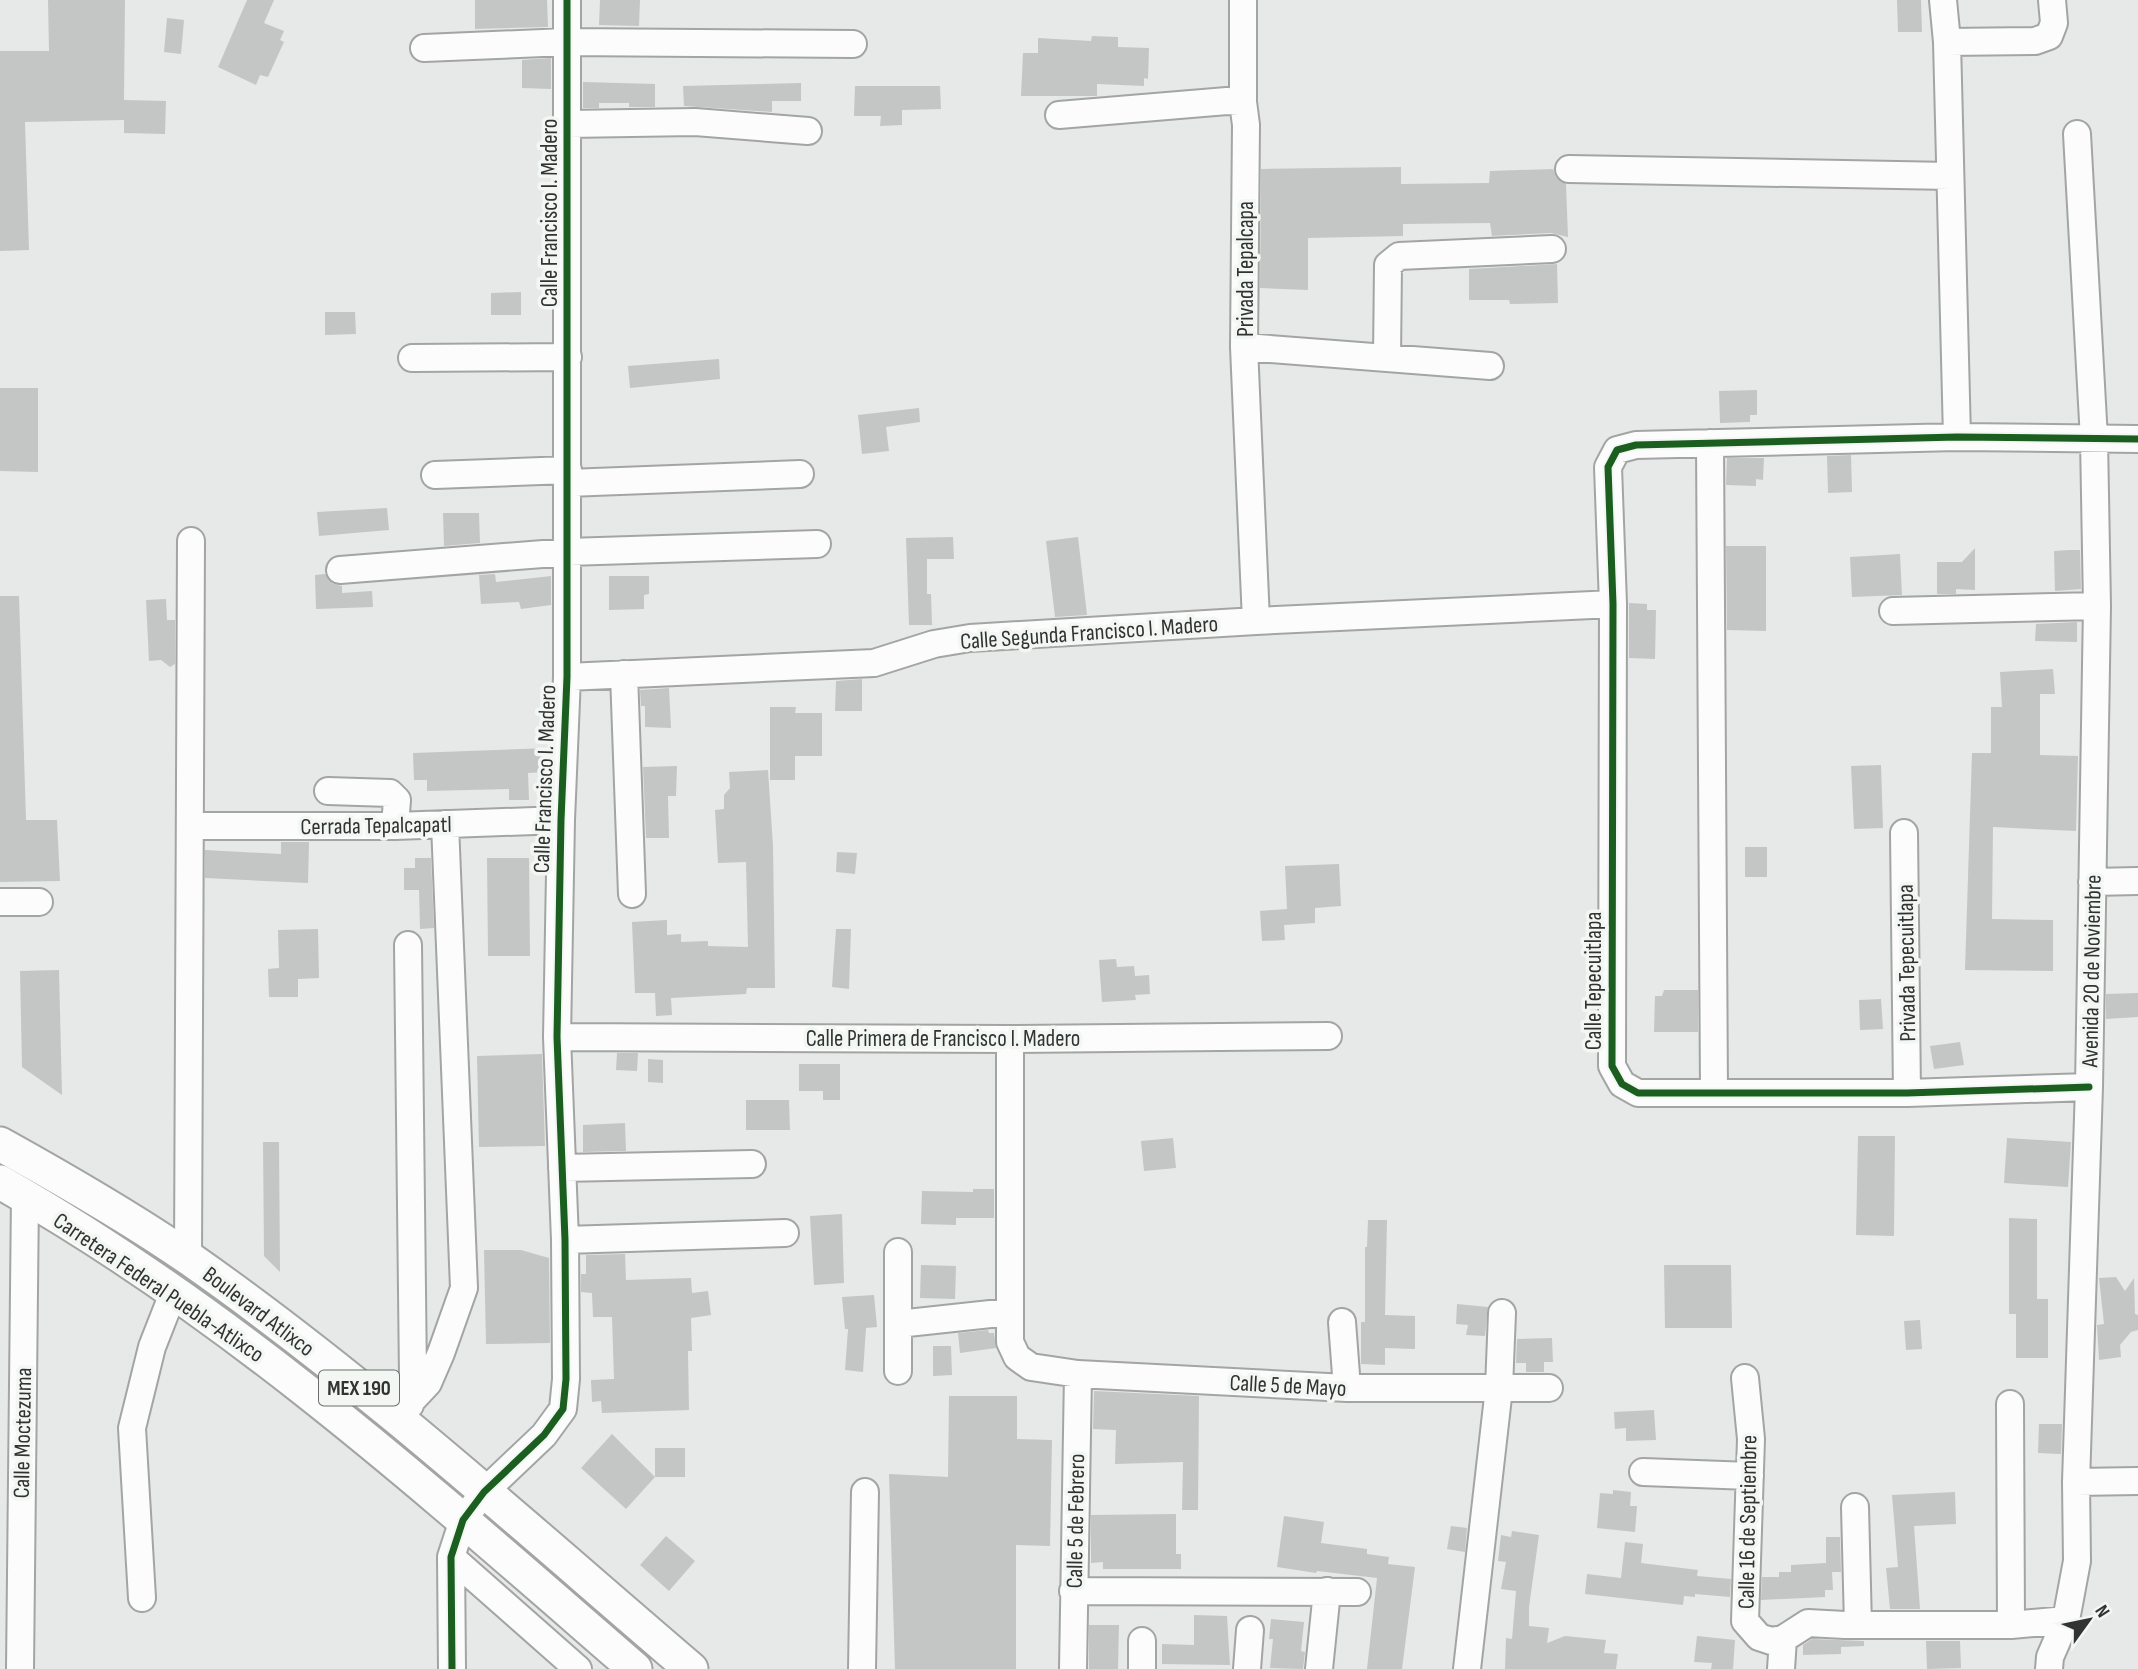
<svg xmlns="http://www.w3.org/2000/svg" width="2138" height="1669" font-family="'Sofia Sans Condensed',sans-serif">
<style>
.building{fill:#c4c6c5}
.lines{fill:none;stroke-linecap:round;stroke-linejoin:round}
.minor-casing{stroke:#a3a5a4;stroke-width:30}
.major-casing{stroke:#a3a5a4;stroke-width:37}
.minor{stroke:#fbfcfb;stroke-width:26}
.major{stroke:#fbfcfb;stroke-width:33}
.cycleway-casing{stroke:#f2f7f4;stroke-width:11}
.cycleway{stroke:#1b5e20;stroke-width:7}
.labels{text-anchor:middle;stroke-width:7;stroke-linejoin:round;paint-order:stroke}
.shield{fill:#f2f7f4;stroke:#6b6e6c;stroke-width:2}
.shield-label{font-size:21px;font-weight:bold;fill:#313332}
.street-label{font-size:23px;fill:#313332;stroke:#f2f7f4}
</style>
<rect width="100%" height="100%" fill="#e6e9e7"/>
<path class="building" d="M48 0H125L124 100 166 101 165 134 124 133V120L25 122 29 250 0 251V51H49Z
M247 0H274L264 23 284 31 280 40 284 42 268 77 260 75 256 85 218 67Z
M475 0H547L548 27 475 29Z
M600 0H640L639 26 599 25Z
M1897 0H1921L1922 32H1898Z
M167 18 184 20 181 54 164 52Z
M1092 36 1118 37V47L1149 48 1148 79 1144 78V86L1097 84V96H1021L1023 53H1038V38L1091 41Z
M551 58V89L522 88V60Z
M583 82 655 84V107H629V103H599V108H583Z
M801 83V101H772V112L684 106 683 86Z
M855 86H940L941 109 902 110V125L880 126 881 116H854Z
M1401 167V184L1489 183 1490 171 1553 169 1556 177 1566 184 1568 237 1551 233 1492 236 1490 223 1403 224V236L1308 238V290L1260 288 1261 169Z
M1557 264 1558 303 1510 304 1509 300H1469V269Z
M521 292V315H491V293Z
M325 312H355L356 334 325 335Z
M719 359 720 379 630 388 628 366Z
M0 388H38V472L0 471Z
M1757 390V415H1750V422L1720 423 1719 391Z
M919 408 920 422 886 427 889 451 862 454 858 415Z
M1851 455 1852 492 1828 493 1827 456Z
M1727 458H1764L1763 480 1756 479V486L1726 485Z
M387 508 389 530 319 536 317 512Z
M443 513H479L480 543 444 546Z
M953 537 954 559H927V594H931L932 625H909L906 538Z
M1078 537 1087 615 1055 617 1046 541Z
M1726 546H1766V631L1727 630Z
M1975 548V590L1956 589V594H1937V562H1962Z
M2069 550H2080L2081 589 2055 591 2054 551Z
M1900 554 1902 595 1852 597 1850 557Z
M325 574 333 584 342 586V593L372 591 373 607 316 609 315 575Z
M495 574 496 582 551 576V605L521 609 519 602 481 604 479 575Z
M609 576H649V594L644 595V609L609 610Z
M0 596H19L26 820H57L60 881 0 882Z
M166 599 167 620H175V664L170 667 161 660 149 661 146 600Z
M1629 603 1647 604V610H1656L1655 659 1629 658Z
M2077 622V642L2035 641 2036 624Z
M2053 669 2055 694H2040V755L2078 756 2076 831 1993 827 1992 919 2053 920V971L1965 970 1972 753H1991V707H2002L2000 672Z
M862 679V711H835L836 681Z
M669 688 671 728 645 727V706H641L640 690Z
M770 707H796L795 713H822V756H795V780H770Z
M548 748 547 772 528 773 529 800H509V789L427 791V780H414L413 753Z
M1881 765 1883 828 1854 829 1851 766Z
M677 766 676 796H668L669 838H646L643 767Z
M768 770 773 846 775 988H747L746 994 671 998 672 1015 656 1016 655 993H635L632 922 667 920V935L681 934V942L708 941V946L748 947 746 862 718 863 715 810 724 809V795L730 788 729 772Z
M281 842H309L308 883 205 878V850L281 854Z
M1745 847H1767V877H1745Z
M837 852 857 853 855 874 836 872Z
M415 858H431L434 928 420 929 419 890H404V868H415Z
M487 858H529L530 956H488Z
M1339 864 1341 906 1315 908V923L1284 925 1285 940 1262 941 1260 911 1287 909 1285 866Z
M318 929 319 978 298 979V997H269L268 969 279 968 278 930Z
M836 929H851L849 989 832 987Z
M1116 959 1117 967 1134 966 1135 976 1149 975 1150 994 1135 995 1136 1000 1102 1002 1099 960Z
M59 970 62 1095 22 1067 20 971Z
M1664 990H1698V1032H1654L1655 996H1662Z
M2138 993V1017L2106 1019V994Z
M1881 999 1883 1029 1860 1030 1859 1000Z
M1960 1042 1964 1065 1934 1069 1930 1046Z
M617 1053H638L637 1071 616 1070Z
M542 1054 545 1146 479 1147 477 1056Z
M648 1059 663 1060V1083L648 1082Z
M799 1064H840V1100H823V1091H799Z
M746 1100H789L790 1130H746Z
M625 1123 626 1151 583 1152V1125Z
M1858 1136H1895L1894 1236 1856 1235Z
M1173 1138 1176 1168 1144 1171 1141 1141Z
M2007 1138 2071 1142 2068 1187 2004 1183Z
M263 1142H279L280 1272 264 1256Z
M973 1189H994V1218H956V1225L921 1224 922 1191 973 1192Z
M842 1214 844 1283 814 1285 810 1216Z
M2009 1218 2037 1219V1299H2048V1358H2016V1314H2009Z
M1368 1220H1387L1385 1315 1415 1316V1349L1385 1348V1365L1361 1364V1322H1365V1247H1367Z
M484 1250H521L549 1258 550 1343 486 1344Z
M625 1254 626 1280 691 1278 692 1293 708 1291 711 1315 691 1318 692 1351H688L689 1410 602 1413 601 1401 592 1402 591 1380 614 1379 612 1317H593L592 1293 581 1292V1274H586V1255Z
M921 1265 956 1266 955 1299 920 1298Z
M1664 1265H1731L1732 1328H1665Z
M2116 1277 2125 1291 2134 1278 2135 1314 2138 1315V1330L2131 1332 2120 1345 2121 1357 2099 1360 2097 1325 2104 1324 2099 1278Z
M874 1295 877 1327 866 1328 863 1372 845 1370 848 1329H845L842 1297Z
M1457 1304 1488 1307 1485 1336 1466 1335 1468 1325 1456 1324Z
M1920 1320 1922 1349 1906 1350 1904 1321Z
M988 1330 989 1333H994L996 1348 960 1353 958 1333Z
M1552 1338 1553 1362H1544V1372H1526V1363H1516L1517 1339Z
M933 1346H951L952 1375 933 1376Z
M1094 1391 1199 1396 1198 1510H1182L1183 1462 1115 1464 1116 1430 1093 1429Z
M949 1396H1017V1439L1052 1440 1050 1546 1016 1545V1669H895L889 1474 948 1477Z
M1654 1410 1656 1440 1626 1441V1428L1615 1429 1614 1412Z
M2039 1424H2062L2061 1454 2038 1453Z
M612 1434 655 1477 626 1509 581 1468Z
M655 1448H685V1477H655Z
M1613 1490 1631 1492 1630 1506H1637L1635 1532 1597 1528 1600 1493 1613 1494Z
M1955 1492 1956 1524 1914 1526 1920 1609H1890L1886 1568 1898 1567 1892 1495Z
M1176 1514V1554H1181V1569H1103V1562L1091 1563V1515Z
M1284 1516 1324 1522 1321 1543 1367 1549V1554L1389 1557 1388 1564 1415 1567 1402 1669H1367L1377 1578 1317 1571 1316 1573 1277 1567Z
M1451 1526 1467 1528 1465 1552 1447 1549Z
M1512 1531 1539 1535 1529 1607V1626L1549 1628 1547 1643 1565 1636 1606 1640 1604 1653 1618 1654 1616 1669H1505L1506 1638 1512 1639 1516 1591 1501 1589 1506 1562 1498 1561 1501 1535 1511 1537Z
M666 1536 695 1561 669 1591 640 1565Z
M1826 1537H1840L1841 1572H1832L1833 1590H1825V1597L1761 1600 1762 1577H1779V1572H1791V1565L1826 1563Z
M1625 1542 1643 1544 1641 1563 1698 1570 1697 1576 1731 1579 1730 1597 1695 1594V1597L1684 1596 1683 1605 1585 1594 1587 1574 1621 1578Z
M1194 1615 1227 1616 1230 1665 1162 1664V1644L1194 1645Z
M1271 1619 1304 1622 1301 1651 1305 1652 1303 1669 1270 1668 1273 1639H1269Z
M1089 1625H1119L1118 1669H1089Z
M1697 1636 1735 1640 1733 1669H1711L1712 1663 1694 1662Z
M1812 1639 1864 1641V1646L1841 1647V1654L1803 1655V1645Z
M1926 1641H1960L1961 1668 1927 1669Z"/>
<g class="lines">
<defs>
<path id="minor" d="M1243 0V102L1246 125 1244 347 1256 621
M1943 0 1947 42 1957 437
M1947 42 2035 41 2049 36 2054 23 2052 0
M424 48 566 42 853 44
M1059 115 1227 101 1243 102
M568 124 695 122 808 131
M1569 169 1950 176
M1244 347 1490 366
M412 358 568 357
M1387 358 1388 265 1399 256 1552 249
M1710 443 1714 1092
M435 475 568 470
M568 483 800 474
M340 570 568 552 817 544
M1893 611 2097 606
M624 674 632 894
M567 677 874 663 934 644 970 638 1256 621 1613 604
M328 791 390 793 397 800 395 826
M190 826H395L561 820
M1904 833 1907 1093
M2092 882 2138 881
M0 902H39
M408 945 413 1377 410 1405
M557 1037 1010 1039 1328 1036
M1010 1039V1342L1017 1357 1031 1367 1078 1374 1347 1388H1549
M2089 1087 1907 1093H1638L1622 1084 1612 1066 1613 604 1608 467 1617 450 1636 445 1957 437 2138 439
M562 1168 752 1164
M565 1240 785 1233
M898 1252V1371
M188 1258 191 541
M1342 1322 1347 1388
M898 1324 1009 1312
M1745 1378 1751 1439 1745 1621 1759 1637 1771 1641 1783 1639 1808 1623 1845 1625H2011L2066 1620
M413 1399 428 1383 441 1353 464 1288 445 824
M2010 1404 2011 1625
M1643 1472 1750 1476
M2076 1482 2138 1481
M1855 1507 1858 1625
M451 1557 578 1669
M1073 1591 1357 1592
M142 1598 132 1428 152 1347 174 1291
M20 1669 25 1196
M452 1669 451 1557 463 1520 484 1492 544 1435 563 1409 566 1379 565 1240 557 1037 561 820 567 677V0
M862 1669 865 1492
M1073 1669 1078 1374
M1142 1669V1641
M1247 1669 1250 1630
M1319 1669 1327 1591
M1467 1669 1499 1388 1502 1313
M1781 1669 1783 1639
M2049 1669 2050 1657 2066 1620 2077 1561 2076 1482 2089 1087 2097 606 2094 439 2077 134"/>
<path id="major" d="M0 1144C63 1179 131 1218 190 1259 367 1383 527 1529 691 1669
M0 1182C234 1314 433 1494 635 1669"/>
</defs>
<use href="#minor" class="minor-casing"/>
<use href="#major" class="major-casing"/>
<use href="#minor" class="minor"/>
<use href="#major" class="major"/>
<defs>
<path id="cycleway" d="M2089 1087 1907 1093H1638L1622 1084 1612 1066 1613 604 1608 467 1617 450 1636 445 1957 437 2138 439
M452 1669 451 1557 463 1520 484 1492 544 1435 563 1409 566 1379 565 1240 557 1037 561 820 567 677V0"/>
</defs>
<use href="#cycleway" class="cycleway-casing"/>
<use href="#cycleway" class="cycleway"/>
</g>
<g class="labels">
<rect class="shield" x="319" y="1370.5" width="80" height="35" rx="5"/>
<g class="shield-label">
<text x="359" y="1395">MEX 190</text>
</g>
<g class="street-label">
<text transform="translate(549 213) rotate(-90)" y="8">Calle Francisco I. Madero</text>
<text transform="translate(1245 269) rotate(-90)" y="8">Privada Tepalcapa</text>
<text transform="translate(1089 632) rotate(-4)" y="8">Calle Segunda Francisco I. Madero</text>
<text transform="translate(544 779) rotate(-88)" y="8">Calle Francisco I. Madero</text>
<text transform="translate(376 825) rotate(-1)" y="8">Cerrada Tepalcapatl</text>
<text transform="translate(1906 963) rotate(-91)" y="8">Privada Tepecuitlapa</text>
<text transform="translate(2091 971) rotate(-89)" y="8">Avenida 20 de Noviembre</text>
<text transform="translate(1593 981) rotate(-90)" y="8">Calle Tepecuitlapa</text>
<text x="943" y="1046">Calle Primera de Francisco I. Madero</text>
<text transform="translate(159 1287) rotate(34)" y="8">Carretera Federal Puebla-Atlixco</text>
<text transform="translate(259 1311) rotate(37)" y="8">Boulevard Atlixco</text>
<text transform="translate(1288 1385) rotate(3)" y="8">Calle 5 de Mayo</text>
<text transform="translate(22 1433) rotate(-89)" y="8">Calle Moctezuma</text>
<text transform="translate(1075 1521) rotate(-89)" y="8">Calle 5 de Febrero</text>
<text transform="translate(1747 1522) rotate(-89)" y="8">Calle 16 de Septiembre</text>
</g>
</g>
<g transform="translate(2089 1620) rotate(57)" stroke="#f2f7f4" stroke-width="5" paint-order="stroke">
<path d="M0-5L12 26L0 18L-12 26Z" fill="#313332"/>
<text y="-10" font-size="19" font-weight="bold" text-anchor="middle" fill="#313332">N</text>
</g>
</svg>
